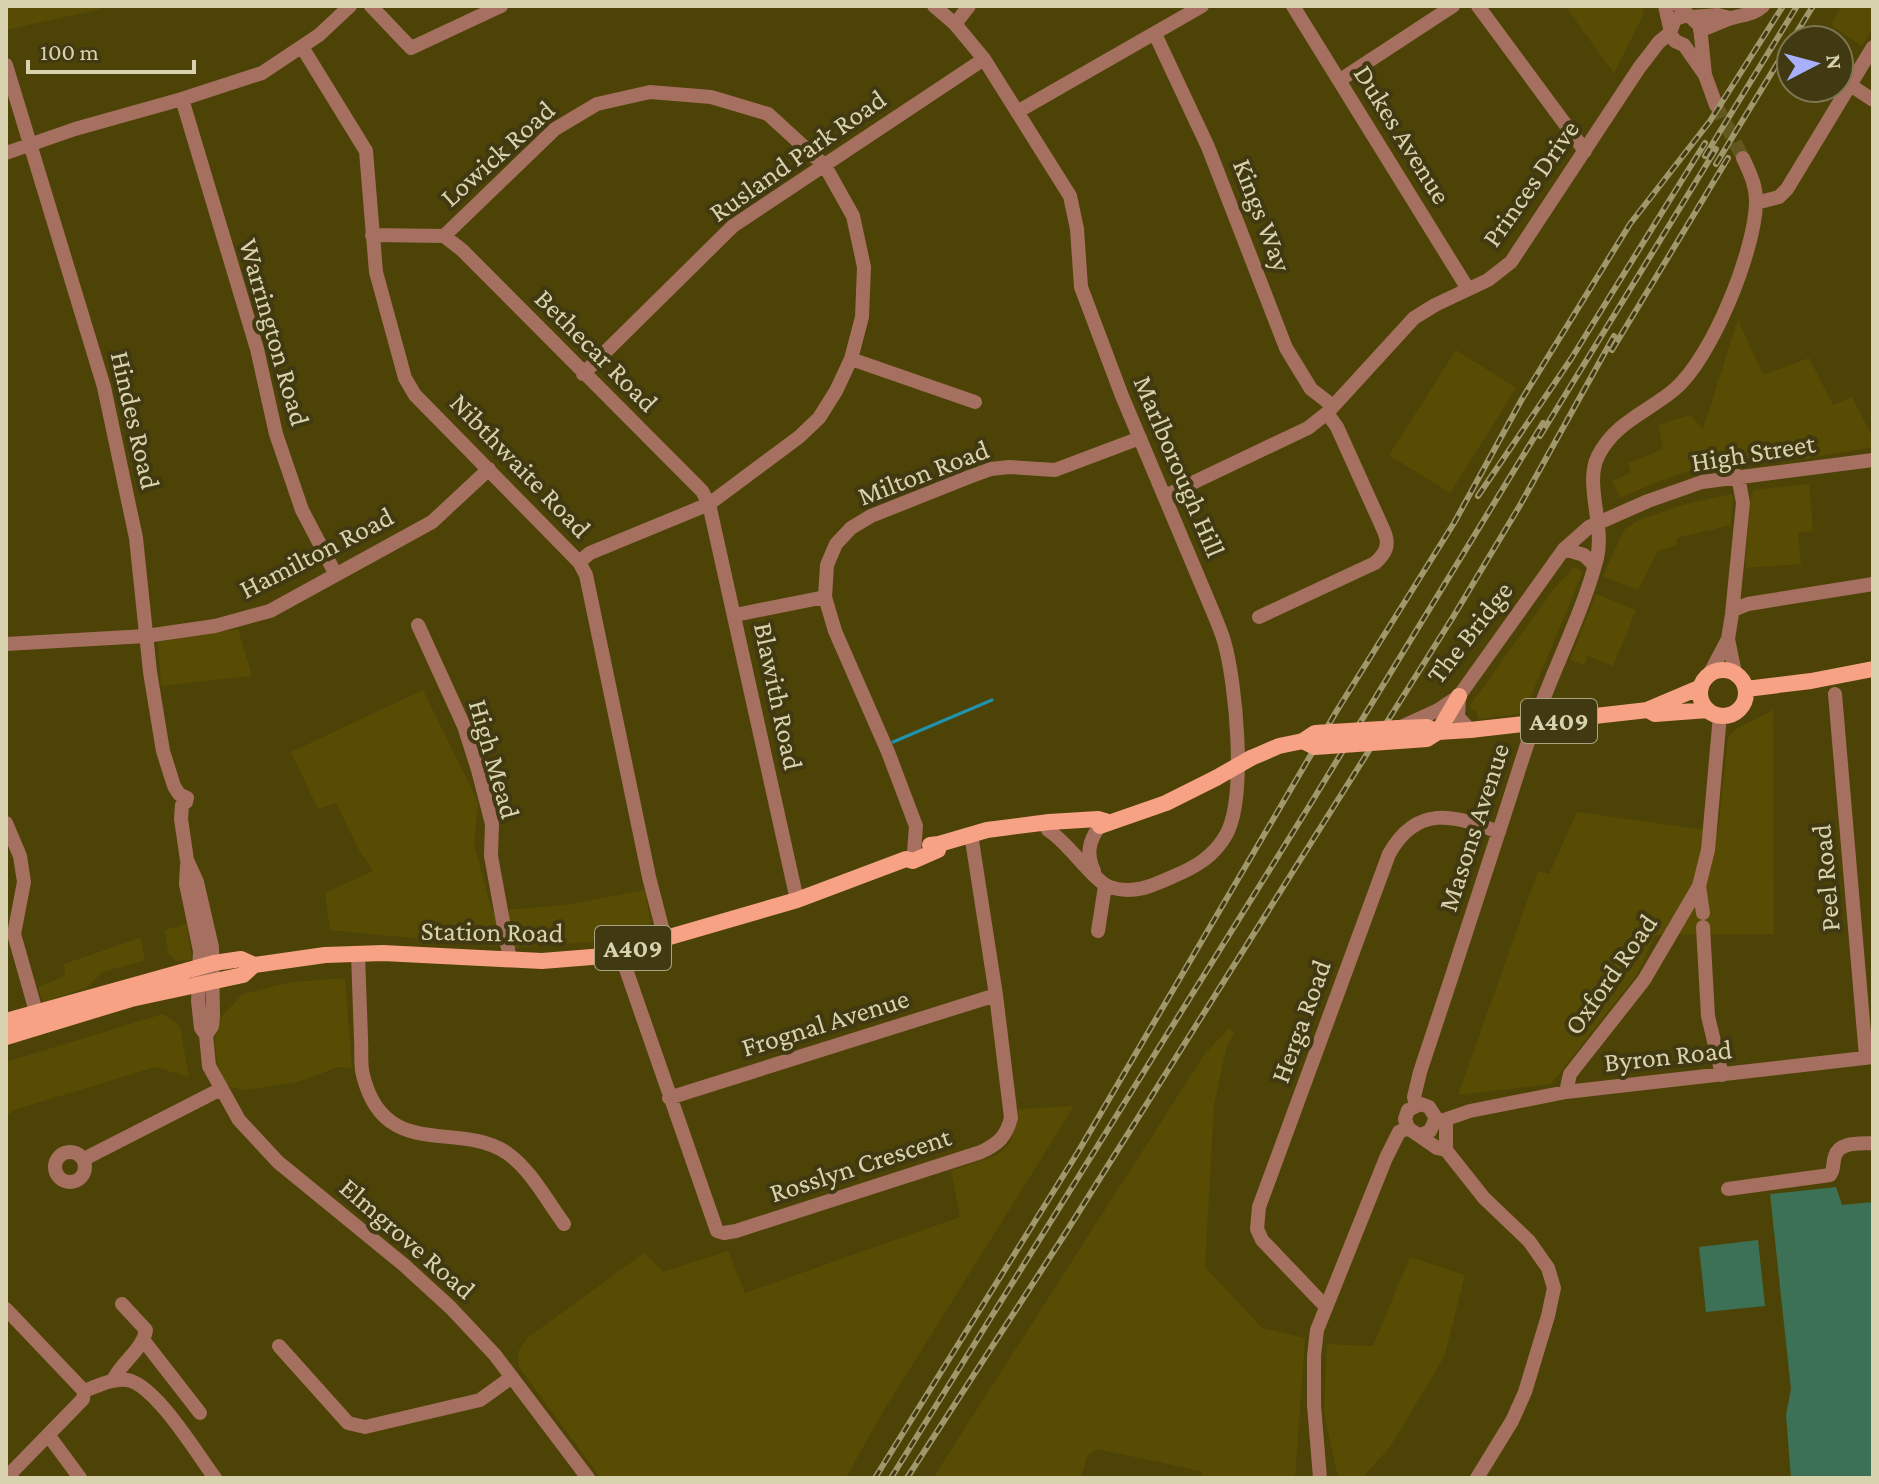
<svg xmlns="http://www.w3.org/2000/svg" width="1879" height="1484" font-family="'Crimson Pro',serif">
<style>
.built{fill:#584c05}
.green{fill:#3d7155}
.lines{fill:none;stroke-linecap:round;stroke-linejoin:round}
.stream{stroke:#2192ad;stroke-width:3}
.minor-tunnel{stroke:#62581f;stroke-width:14;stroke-dasharray:14 7;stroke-linecap:butt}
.minor{stroke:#a5705f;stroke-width:14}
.major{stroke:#f7a185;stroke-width:16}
.rail-casing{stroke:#a0986b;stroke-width:6}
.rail{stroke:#403912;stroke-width:3;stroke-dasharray:9;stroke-linecap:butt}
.major-bridge{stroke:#f7a185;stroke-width:16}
.labels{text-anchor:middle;stroke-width:8;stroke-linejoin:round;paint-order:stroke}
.shield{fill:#403912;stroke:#aba480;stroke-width:2}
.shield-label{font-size:26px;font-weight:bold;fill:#d9d2af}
.street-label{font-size:28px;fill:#d9d2af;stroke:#403912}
</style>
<rect width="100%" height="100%" fill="#4d4306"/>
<path class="built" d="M6 6H106L97 10 6 30Z
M1565 6H1641L1644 13 1614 73Z
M1842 6H1873V27L1862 46 1831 25Z
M1738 319 1763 375 1809 358 1833 405 1852 397 1873 438V447L1803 459 1802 453 1779 458 1777 454 1715 463 1659 481 1620 498 1612 481 1631 473 1628 463 1663 449 1658 425 1690 415 1703 429Z
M1456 350 1516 388 1450 493 1389 455Z
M1809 484 1813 531 1798 533 1801 564 1745 568 1751 495 1754 490Z
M1731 494 1733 497 1731 525 1676 538 1677 545 1660 550 1656 554 1638 590 1603 576 1624 530 1639 520 1682 505Z
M1574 567 1580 570 1582 574 1524 713 1478 719 1477 712 1469 707 1553 590Z
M1596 594 1636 610 1613 666 1588 656 1584 665 1570 660Z
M238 629 252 676 161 686 158 642Z
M423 690 478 802 474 845 492 911 566 905 645 890 652 930 602 941 514 948 330 930 325 893 373 871 360 852 336 803 318 809 291 752Z
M1773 710 1774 934 1655 935 1638 973 1551 1084 1458 1095 1538 871 1549 874 1577 812 1718 832 1728 738 1736 729Z
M186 924 192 960 176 961 168 953 165 930Z
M140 938 145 960 103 972 86 988 43 1002 38 987 65 976 64 964Z
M345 978 352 1068 338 1067 298 1082 245 1090 227 1086 218 1067 215 1046 216 1022 243 994 292 982Z
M163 1014 180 1026 189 1077 155 1067 14 1110 6 1117V1062Z
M1229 1028 1234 1033 1226 1049 1214 1106 1205 1267 1262 1328 1305 1338 1295 1478H1204L1200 1471 1097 1449 1087 1456 1081 1478H933L1204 1055Z
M1074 1106 879 1418 846 1478H601L519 1367 518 1352 526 1339 644 1253 663 1272 728 1251 745 1293 960 1217 951 1171 997 1155 1010 1143 1017 1122 1018 1109Z
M1410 1257 1465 1275 1445 1355 1390 1447 1362 1478H1338L1324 1414 1327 1344 1373 1346Z"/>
<path class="green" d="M1836 1187 1842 1205 1873 1202V1478H1791L1786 1415 1791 1389 1770 1194Z
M1758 1240 1765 1306 1706 1312 1699 1247Z"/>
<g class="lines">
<path class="stream" d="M893 742 992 700"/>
<path class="minor-tunnel" d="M1716 105 1743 158"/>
<path class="minor" d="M371 6 411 48 501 6
M934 6 955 24 984 59 1070 196 1077 229 1081 287 1122 396 1213 612C1217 622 1221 631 1224 641 1236 682 1247 798 1226 835 1214 856 1196 867 1174 876 1152 886 1133 895 1110 887 1095 883 1067 841 1048 830
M1293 6 1468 289
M1478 6 1585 151
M1665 6 1670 28
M1679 6 1700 26 1705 75 1716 105
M1687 15 1675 19 1670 33 1675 41 1684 45 1705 75
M1691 17 1718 15 1730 18
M955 24 969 6
M1700 30C1712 27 1721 21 1732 18 1744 14 1753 15 1763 6
M1155 34 1208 147 1286 348 1311 389 1333 406
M302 47 366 151 376 272 405 378 415 395 579 562 586 575 649 877 665 939
M6 65 104 387 136 538 150 672 163 751 174 786 179 794 187 798 186 802 182 805 181 819 187 860 197 882 212 947 213 1016 212 1026 206 1035
M1340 80 1453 6
M1850 85 1873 100
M182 99 257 349 276 434 302 510 335 573
M1017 112 1202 6
M6 153 75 129 182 99 262 73 319 35 350 6
M1756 203 1779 197 1787 189 1873 47
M372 235 444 236 555 129 597 104 650 92 711 97 768 114 825 166 853 216 864 267 862 317 851 359 836 391 819 418 799 437 709 504 590 553 579 562
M444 236 462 250 702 491 709 504 797 900
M851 359 975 402
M583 374 733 226 984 59
M1165 496 1308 428 1327 413 1414 318 1435 305 1488 280 1511 262 1639 68 1659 42 1670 33
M1564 549 1584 555 1594 565
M1733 610 1748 604 1873 584
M735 615 825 597
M1259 617 1375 563C1386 553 1390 545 1384 531L1337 427 1327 413
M418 625 464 726 478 770 492 824 491 856 510 960
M1728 639 1735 673
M6 644 146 636 215 626 270 611 432 522 489 469
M1710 673 1728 639 1732 614 1743 503 1738 476
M1835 694 1866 1057
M1459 696 1458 717 1470 730
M1403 726 1438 710 1459 696 1564 549 1589 527 1648 501 1702 482 1873 460
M6 823 20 856 24 882 14 934 39 1022
M914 852 916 826 888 752 835 631 825 597 827 565 836 544 851 528 871 516 969 477 991 469 1009 467 1055 470 1140 438
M187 865 186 884 200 951 198 1001 201 1028 206 1035 209 1066 239 1120 278 1162 404 1265 451 1308 495 1355 588 1478
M1094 871C1086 854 1089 841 1099 827
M1703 913 1699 886 1708 850 1720 715
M1703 927 1708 1016 1722 1075
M1098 931 1105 886
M620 952 717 1231 724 1233 736 1231 981 1152C998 1144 1006 1137 1011 1118L996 995 971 834
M358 954C359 982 360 1011 361 1039 362 1050 360 1064 363 1075 384 1162 459 1120 507 1153 531 1170 547 1201 564 1224
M1566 1092 1570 1074 1644 980 1699 886
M669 1098 996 995
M1416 1105 1414 1097 1420 1072C1447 992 1473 911 1499 831 1512 793 1523 754 1537 716 1556 663 1583 612 1597 558 1605 525 1584 484 1598 456 1615 422 1648 412 1675 389 1712 357 1754 253 1756 204 1757 187 1750 173 1743 158
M1446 1120V1150L1484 1198 1529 1241 1548 1268 1554 1288 1548 1316 1525 1392 1512 1421 1477 1478
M1435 1123 1470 1111 1566 1092 1873 1057
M1421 1135 1430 1131 1436 1118 1429 1107 1421 1104 1408 1110 1405 1119 1408 1128 1437 1148 1446 1150
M55 1167a15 15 0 1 1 30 0a15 15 0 1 1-30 0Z
M84 1159 221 1089
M1728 1189 1830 1175C1835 1168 1832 1164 1835 1156 1839 1141 1861 1144 1873 1143
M1326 1307 1262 1240 1257 1229 1259 1207 1389 854C1417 804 1453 815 1499 832
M6 1309 84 1391 83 1399 6 1478
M144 1341 200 1413
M279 1346 348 1423 365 1427 480 1400 512 1377
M113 1380C122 1361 143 1350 146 1330L122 1304
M84 1391C98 1386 112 1378 127 1380 155 1384 197 1454 215 1478
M49 1436 80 1478
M1320 1478 1314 1405V1356L1317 1330 1386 1158 1399 1132 1408 1128"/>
<path class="major" d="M1700 693a23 23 0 1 1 46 0a23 23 0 1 1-46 0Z
M1746 689 1811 681 1873 669
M1649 709 1701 687
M1648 710 1655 714 1708 710
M1398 728 1427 727 1438 732 1470 730
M1438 732 1459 696
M1251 758 1279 746 1303 741
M1100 826 1166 803 1216 778
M930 845 939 844 987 830 1049 822 1098 819 1108 822
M6 1021 214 963 241 959 254 965
M6 1037 131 999 243 975 254 965 325 955 383 953 542 961 604 956 797 900 906 859 913 861 938 850 939 844"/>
<defs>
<path id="rail" d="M1792 40 1813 6
M1705 156 1797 6
M1716 164 1791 41
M1612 350 1728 158
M1540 436 1716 149
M1478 496 1571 359 1705 143
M875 1478 1078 1152 1336 712 1454 523 1522 399 1630 224 1710 121 1783 6
M891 1478 1308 808 1543 423
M907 1478 1063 1237 1453 617 1519 507 1614 336"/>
</defs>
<use href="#rail" class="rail-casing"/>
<use href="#rail" class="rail"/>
<path class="major-bridge" d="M1398 728 1315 733 1303 741 1315 747 1427 739 1438 732
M1470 730 1648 710
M1216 778 1251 758"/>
</g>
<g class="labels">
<g class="shield">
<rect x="1521" y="699" width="76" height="44" rx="6"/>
<rect x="595" y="926" width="76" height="44" rx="6"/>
</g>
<g class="shield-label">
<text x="1559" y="730">A409</text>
<text x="633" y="957">A409</text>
</g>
<g class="street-label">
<text transform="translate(1403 134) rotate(58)" y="10">Dukes Avenue</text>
<text transform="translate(497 153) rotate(-42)" y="10">Lowick Road</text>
<text transform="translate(797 155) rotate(-35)" y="10">Rusland Park Road</text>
<text transform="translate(1530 183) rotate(-55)" y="10">Princes Drive</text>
<text transform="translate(1263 215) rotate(69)" y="10">Kings Way</text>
<text transform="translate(275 332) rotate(74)" y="10">Warrington Road</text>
<text transform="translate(597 350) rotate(45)" y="10">Bethecar Road</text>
<text transform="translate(136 420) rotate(77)" y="10">Hindes Road</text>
<text transform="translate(1753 452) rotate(-9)" y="10">High Street</text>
<text transform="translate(521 465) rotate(46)" y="10">Nibthwaite Road</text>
<text transform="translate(1180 466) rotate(67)" y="10">Marlborough Hill</text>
<text transform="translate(923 472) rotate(-21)" y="10">Milton Road</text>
<text transform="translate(316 552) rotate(-27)" y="10">Hamilton Road</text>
<text transform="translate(1469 632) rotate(-52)" y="10">The Bridge</text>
<text transform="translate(779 696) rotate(78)" y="10">Blawith Road</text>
<text transform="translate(495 759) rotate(74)" y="10">High Mead</text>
<text transform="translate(1473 827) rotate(-72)" y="10">Masons Avenue</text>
<text transform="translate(1825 878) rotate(-95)" y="10">Peel Road</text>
<text transform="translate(492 931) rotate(1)" y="10">Station Road</text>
<text transform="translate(1610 974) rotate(-55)" y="10">Oxford Road</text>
<text transform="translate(1300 1021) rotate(-70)" y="10">Herga Road</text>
<text transform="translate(825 1022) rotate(-17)" y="10">Frognal Avenue</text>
<text transform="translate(1668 1055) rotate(-6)" y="10">Byron Road</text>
<text transform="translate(860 1164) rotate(-18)" y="10">Rosslyn Crescent</text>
<text transform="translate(408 1238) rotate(41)" y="10">Elmgrove Road</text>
</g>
</g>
<rect width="1879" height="1484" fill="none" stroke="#d9d2af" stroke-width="16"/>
<g transform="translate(1815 64) rotate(84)"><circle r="38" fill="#403912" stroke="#7d7651" stroke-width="2"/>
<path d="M0-6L14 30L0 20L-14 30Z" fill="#a8b0fc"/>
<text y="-12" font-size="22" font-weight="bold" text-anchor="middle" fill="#d9d2af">N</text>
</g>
<path d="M28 60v12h166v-12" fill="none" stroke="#d9d2af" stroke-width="4"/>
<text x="40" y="60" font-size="24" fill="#d9d2af" stroke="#403912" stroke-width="6" paint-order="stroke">100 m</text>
</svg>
